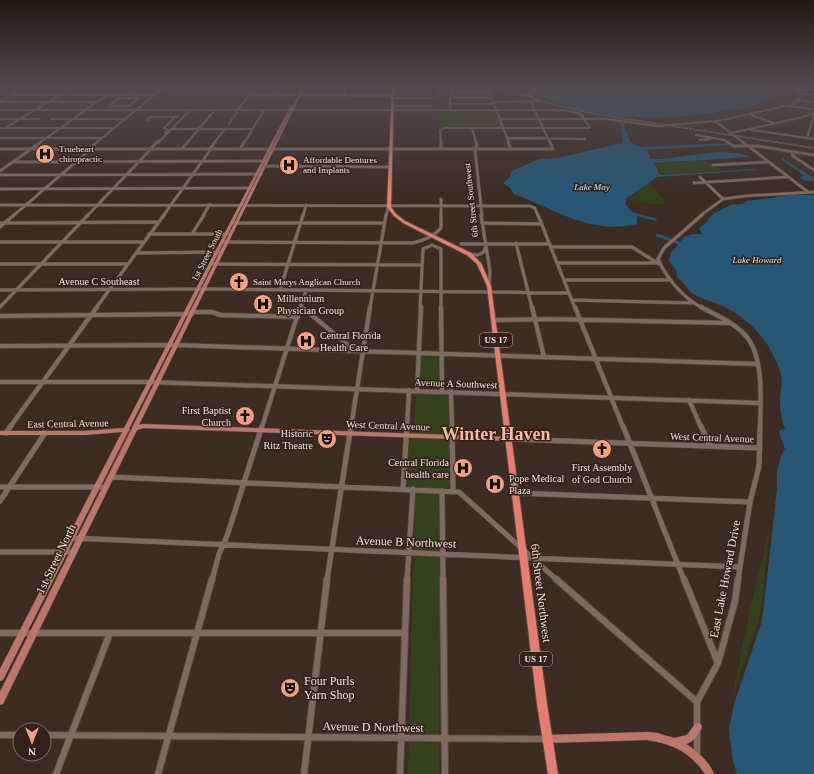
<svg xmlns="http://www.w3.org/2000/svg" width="814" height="774" font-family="Georgia,serif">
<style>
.green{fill:#35401c}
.water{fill:#285775}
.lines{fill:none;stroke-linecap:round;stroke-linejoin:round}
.canal{stroke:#285775;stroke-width:3}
.minor-far5-casing{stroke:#584a44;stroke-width:2.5}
.minor-far4-casing{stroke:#584a44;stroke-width:3.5}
.minor-far3-casing{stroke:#584a44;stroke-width:4}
.minor-far2-casing{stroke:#584a44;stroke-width:5.5}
.minor-far1-casing{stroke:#584a44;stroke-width:6}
.minor-casing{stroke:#584a44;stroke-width:8}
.major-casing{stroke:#584a44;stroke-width:1}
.highway-casing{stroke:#584a44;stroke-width:2}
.minor-far5{stroke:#7e6a61;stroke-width:2}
.minor-far4{stroke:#7e6a61;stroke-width:2.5}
.minor-far3{stroke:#7e6a61;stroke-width:3}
.minor-far2{stroke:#7e6a61;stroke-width:4}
.minor-far1{stroke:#7e6a61;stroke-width:5}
.minor{stroke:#7e6a61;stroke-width:6}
.major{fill:#bc756b;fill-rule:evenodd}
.highway{fill:#e57d71;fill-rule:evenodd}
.rail-casing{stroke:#91827c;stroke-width:1.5}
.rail{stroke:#33221b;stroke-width:1;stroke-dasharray:1.5;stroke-linecap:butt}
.labels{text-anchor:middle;stroke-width:3;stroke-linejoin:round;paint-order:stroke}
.far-poi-label{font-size:9px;fill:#f0e4df;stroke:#33221b;text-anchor:start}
.far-water-label{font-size:9px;font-style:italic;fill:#cce8fc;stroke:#33221b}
.far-street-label{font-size:9px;fill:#f0e4df;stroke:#33221b}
.shield{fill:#33221b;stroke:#b7aaa4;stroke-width:1}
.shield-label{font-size:9px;font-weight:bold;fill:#f0e4df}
.street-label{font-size:10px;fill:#f0e4df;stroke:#33221b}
.poi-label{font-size:10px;fill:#f0e4df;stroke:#33221b;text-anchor:start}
.near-street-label{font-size:12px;fill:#f0e4df;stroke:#33221b}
.near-poi-label{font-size:12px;fill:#f0e4df;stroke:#33221b;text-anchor:start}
.town-label{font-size:18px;font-weight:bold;fill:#f6b89f;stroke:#33221b}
</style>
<rect width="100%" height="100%" fill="#3d2c24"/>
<path class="green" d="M439 111H495L501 127 439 128Z
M704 160 720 170 662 174 659 173V169L655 164Z
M651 182 650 186 655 188 664 200V204C650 206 635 198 627 200L643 186Z
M423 354 439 355 441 357 440 377 438 385 420 384 421 355Z
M412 392 449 394 450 485 440 494 439 774H408L415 494 406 483 410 429 414 427 416 396 412 397Z
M770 523 762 603 758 622 732 698 750 610 763 558Z"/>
<path class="water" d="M525 86H774L779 91C763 107 739 109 717 112 661 122 573 122 525 86Z
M620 121 623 122 630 142 640 147 726 143 730 145 647 150 650 158 652 159C681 160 725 145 750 157L654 163 658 169V173L661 175 752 169 758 170 657 177 627 198 625 204 632 212 657 219 656 221 637 216V224C590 235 557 210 514 194L510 188 503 183 510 177 512 171 539 159 557 158 622 143 623 141Z
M782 158 814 178V181L803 180 800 177 805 176 782 160Z
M790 195H814V774H737L733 762 729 730 734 704 761 624 764 605 777 489V473L781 455 785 449 779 432 780 430 785 429C782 421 780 410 780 401 780 392 783 384 781 374 771 342 750 318 720 305 712 301 704 300 697 296 688 292 685 283 677 277L676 270 669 261 671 252C678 247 680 238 689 235 693 233 697 235 702 234L699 228C706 224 706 223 710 217 714 212 725 209 730 205L743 204 747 201Z"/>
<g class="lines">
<path class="canal" d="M657 235 679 243"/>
<defs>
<path id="minor-far5" d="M370 86H393
M487 86 509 143
M25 88H116
M796 90H814
M799 93 814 95
M12 95H154
M131 95 142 86
M250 95H297
M275 95 280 86
M300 95 393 96
M344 95 346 86
M450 97 492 98
M119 98H139L129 106H109Z
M393 98H432
M797 100 814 102
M0 101 26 87
M0 102H96
M494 102 541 101 525 94
M531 102 550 143
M449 104H494
M393 106H431
M788 106 814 109
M0 110H564L581 114 590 128H444L440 130 441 143
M237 110 257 86
M450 110V99L452 92H490
M751 115 774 123
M0 119H39
M51 119H126
M500 119H606L657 126 718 121 790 105 797 101 801 96 797 90 791 86
M147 120 150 117H178
M715 121 744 143
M229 124 237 112
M0 128H115
M5 128 70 89
M472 128 476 143
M172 129H253
M751 130 814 139
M165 133 168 130 164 128 175 117
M731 133 799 118 814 113
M696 135 724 140 729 143
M0 138H102
M507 138 585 139
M807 138 814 116
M700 140 710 139
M39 143 120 86
M96 143 165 86
M156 143 159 140
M158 143 188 112H190
M187 143 213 112
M214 143 225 129
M244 143 263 112H261"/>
<path id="minor-far4" d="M441 142V149
M476 142 477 145 475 149 482 216
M508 142 511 149
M727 142 735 147
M743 142 808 192
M734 146H758L814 155
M0 149H553L550 142
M89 149 97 142
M150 149 157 142
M182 149 188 142
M210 149 215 142
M240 149 244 142
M791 151 793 156 814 170
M12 162 267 161
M713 165 767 162
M265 166 390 167
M0 171 41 142
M0 175 261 174
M700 177 723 199
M694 183 787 177
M0 189 254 188
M441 199V216
M0 205 530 206 535 208 538 216
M13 216 91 149
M87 216 151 149
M163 216 211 149
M203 216 210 204
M303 216 306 205
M386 216 389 205
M700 216 723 199 744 196 814 192"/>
<path id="minor-far3" d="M481 215 490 271 489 286
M538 215 575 308
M702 215 664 248 658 259C666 278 684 299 703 308
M0 223 158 222
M232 223H384
M482 223 542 224
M0 227 14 215
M149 234H229
M192 234 204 215
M0 242H144
M222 242 412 243C423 241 433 237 441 228V215
M516 243 532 308
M461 244H550
M551 247H632L659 264
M136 253 220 252
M469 254 478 255 484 252 485 248
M557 263H655
M0 264H128
M213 264 422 265
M564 280H671
M0 290 204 289 569 293
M280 290 303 215
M572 300 692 303
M0 307 88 215
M301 307 303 308
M96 308 164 215
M300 308 306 290
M370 308 386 215
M420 308 423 249 432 245 441 249V308"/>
<path id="minor-far2" d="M302 307 355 351 758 364
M441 307 442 391
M532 307 544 357
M575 307 623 427
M701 307C716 315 733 322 745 335 764 354 761 402 760 427
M191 312H211L221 315 298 317
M0 316 192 314
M494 320 548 319 729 323
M0 346 176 345 355 351
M0 382H150L760 403
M417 391 421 307
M451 391 452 427
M689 400 701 427
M10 427 97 307
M262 427 300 307
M351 427 370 307
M407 427 409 390"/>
<path id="minor-far1" d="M452 426 453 491
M623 426 684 580
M701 426 710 446
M6 433 11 426
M509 439 760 448
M110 477 459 492 557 580
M0 487H105
M403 489 407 426
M442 491 443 580
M516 493 750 502
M0 501 45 433
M71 538 740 567
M0 552H73
M212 580 219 554 227 536 262 426
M327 580 351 426
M407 580 413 489
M738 580 750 502 759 466 760 426"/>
<path id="minor" d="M443 579 445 774
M556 579 697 702
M684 579 718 663
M0 633H405
M0 735H20
M44 735 547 739
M697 757V702L718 663 735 601 738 579
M56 774 110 633
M158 774 212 579
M304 774 327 579
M400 774 407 579"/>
<path id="major" d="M303 86H305L139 425 143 424 509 437H511L512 439 511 441H509L143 428 137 430 3 704 0 705V692Z
M290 107 291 106 292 107 129 429 130 430 128 432 3 680 0 681V669L122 432 85 435H0V431H85L124 428Z
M698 723 701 724 702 727C699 734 694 742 686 744 697 751 709 761 714 774H705C690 752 673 744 647 740L547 743 544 742 543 739 544 736 547 735 647 732 657 733 674 738 687 735 695 724Z"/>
<path id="highway" d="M392 86H394L391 207 396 214 405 221 471 253 481 263 491 286 547 704 558 774H548L537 704 487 286 477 264 467 255 403 223 394 216 387 207Z"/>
</defs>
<use href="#minor-far5" class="minor-far5-casing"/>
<use href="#minor-far4" class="minor-far4-casing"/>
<use href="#minor-far3" class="minor-far3-casing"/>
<use href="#minor-far2" class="minor-far2-casing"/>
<use href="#minor-far1" class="minor-far1-casing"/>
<use href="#minor" class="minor-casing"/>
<use href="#major" class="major-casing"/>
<use href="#highway" class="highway-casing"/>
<use href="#minor-far5" class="minor-far5"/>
<use href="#minor-far4" class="minor-far4"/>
<use href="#minor-far3" class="minor-far3"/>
<use href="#minor-far2" class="minor-far2"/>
<use href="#minor-far1" class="minor-far1"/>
<use href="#minor" class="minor"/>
<use href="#major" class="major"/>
<use href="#highway" class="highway"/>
<defs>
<path id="rail" d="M492 86 555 105 595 114 814 148
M436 99 441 86"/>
</defs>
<use href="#rail" class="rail-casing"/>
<use href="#rail" class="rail"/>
</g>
<linearGradient id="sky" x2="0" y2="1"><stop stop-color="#221814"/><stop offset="0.44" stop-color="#514b50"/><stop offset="1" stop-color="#514b50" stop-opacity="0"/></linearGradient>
<rect width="814" height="194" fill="url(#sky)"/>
<defs>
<symbol id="hospital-disc" viewBox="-11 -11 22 22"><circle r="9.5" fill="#f2a07e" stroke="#33221b"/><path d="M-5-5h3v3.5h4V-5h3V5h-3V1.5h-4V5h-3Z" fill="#111"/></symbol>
<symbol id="church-disc" viewBox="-11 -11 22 22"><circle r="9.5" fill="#f2a07e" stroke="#33221b"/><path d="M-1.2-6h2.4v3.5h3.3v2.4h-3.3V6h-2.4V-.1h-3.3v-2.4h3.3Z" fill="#111"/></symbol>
<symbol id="theatre-disc" viewBox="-11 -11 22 22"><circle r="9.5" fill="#f2a07e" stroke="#33221b"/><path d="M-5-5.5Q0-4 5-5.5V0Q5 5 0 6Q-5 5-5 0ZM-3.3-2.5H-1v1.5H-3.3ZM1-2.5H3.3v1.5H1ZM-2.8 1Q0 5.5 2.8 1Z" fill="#111"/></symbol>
</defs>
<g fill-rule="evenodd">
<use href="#hospital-disc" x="34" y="143" width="22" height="22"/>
<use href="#hospital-disc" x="278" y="154" width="22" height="22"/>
<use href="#church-disc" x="228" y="271" width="22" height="22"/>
<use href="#hospital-disc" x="252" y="293" width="22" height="22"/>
<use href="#hospital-disc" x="295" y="330" width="22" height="22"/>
<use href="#church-disc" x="234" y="405" width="22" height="22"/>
<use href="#theatre-disc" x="316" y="428" width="22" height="22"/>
<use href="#church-disc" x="591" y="438" width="22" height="22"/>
<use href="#hospital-disc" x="452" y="457" width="22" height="22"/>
<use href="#hospital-disc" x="484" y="473" width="22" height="22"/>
<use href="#theatre-disc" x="279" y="677" width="22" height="22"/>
</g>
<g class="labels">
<g class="far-poi-label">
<text x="59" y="152">Trueheart<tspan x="59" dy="10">chiropractic</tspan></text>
<text x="303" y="163">Affordable Dentures<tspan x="303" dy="10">and Implants</tspan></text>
<text x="253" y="285">Saint Marys Anglican Church</text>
</g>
<g class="far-water-label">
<text x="592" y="190">Lake May</text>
<text x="757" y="263">Lake Howard</text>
</g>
<g class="far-street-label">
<text transform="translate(471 200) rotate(-96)" y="3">6th Street Southwest</text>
<text transform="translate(207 255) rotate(-63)" y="3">1st Street South</text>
</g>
<g class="shield">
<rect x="480" y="333" width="32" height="14" rx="3"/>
<rect x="520" y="652" width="32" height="14" rx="3"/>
</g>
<g class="shield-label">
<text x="496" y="343">US 17</text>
<text x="536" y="662">US 17</text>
</g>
<g class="street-label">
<text x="99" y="285">Avenue C Southeast</text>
<text transform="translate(456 383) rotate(2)" y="4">Avenue A Southwest</text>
<text transform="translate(68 423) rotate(-1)" y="4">East Central Avenue</text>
<text transform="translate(388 425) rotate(2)" y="4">West Central Avenue</text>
<text transform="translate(712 437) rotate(2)" y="4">West Central Avenue</text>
</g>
<g class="poi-label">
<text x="277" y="302">Millennium<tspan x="277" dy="12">Physician Group</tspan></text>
<text x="320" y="339">Central Florida<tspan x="320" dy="12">Health Care</tspan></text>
<text x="231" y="414" text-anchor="end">First Baptist<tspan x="231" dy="12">Church</tspan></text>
<text x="313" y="437" text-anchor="end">Historic<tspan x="313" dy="12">Ritz Theatre</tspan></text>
<text x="449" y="466" text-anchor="end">Central Florida<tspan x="449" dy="12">health care</tspan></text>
<text x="602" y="471" text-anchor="middle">First Assembly<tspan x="602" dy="12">of God Church</tspan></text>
<text x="509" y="482">Pope Medical<tspan x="509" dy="12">Plaza</tspan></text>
</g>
<g class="near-street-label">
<text transform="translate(406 542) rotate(2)" y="4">Avenue B Northwest</text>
<text transform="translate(56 559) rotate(-64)" y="4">1st Street North</text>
<text transform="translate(725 579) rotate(-79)" y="4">East Lake Howard Drive</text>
<text transform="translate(541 593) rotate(83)" y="4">6th Street Northwest</text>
<text transform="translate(373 727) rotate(1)" y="4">Avenue D Northwest</text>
</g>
<g class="near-poi-label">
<text x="304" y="685">Four Purls<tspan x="304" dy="14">Yarn Shop</tspan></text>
</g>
<g class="town-label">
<text x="496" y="440">Winter Haven</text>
</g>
</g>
<g transform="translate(32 742) rotate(180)"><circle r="19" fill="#33221b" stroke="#7f7069"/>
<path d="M0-3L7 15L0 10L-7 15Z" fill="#f2a07e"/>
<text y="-6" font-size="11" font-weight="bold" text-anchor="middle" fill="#f0e4df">N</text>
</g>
</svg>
